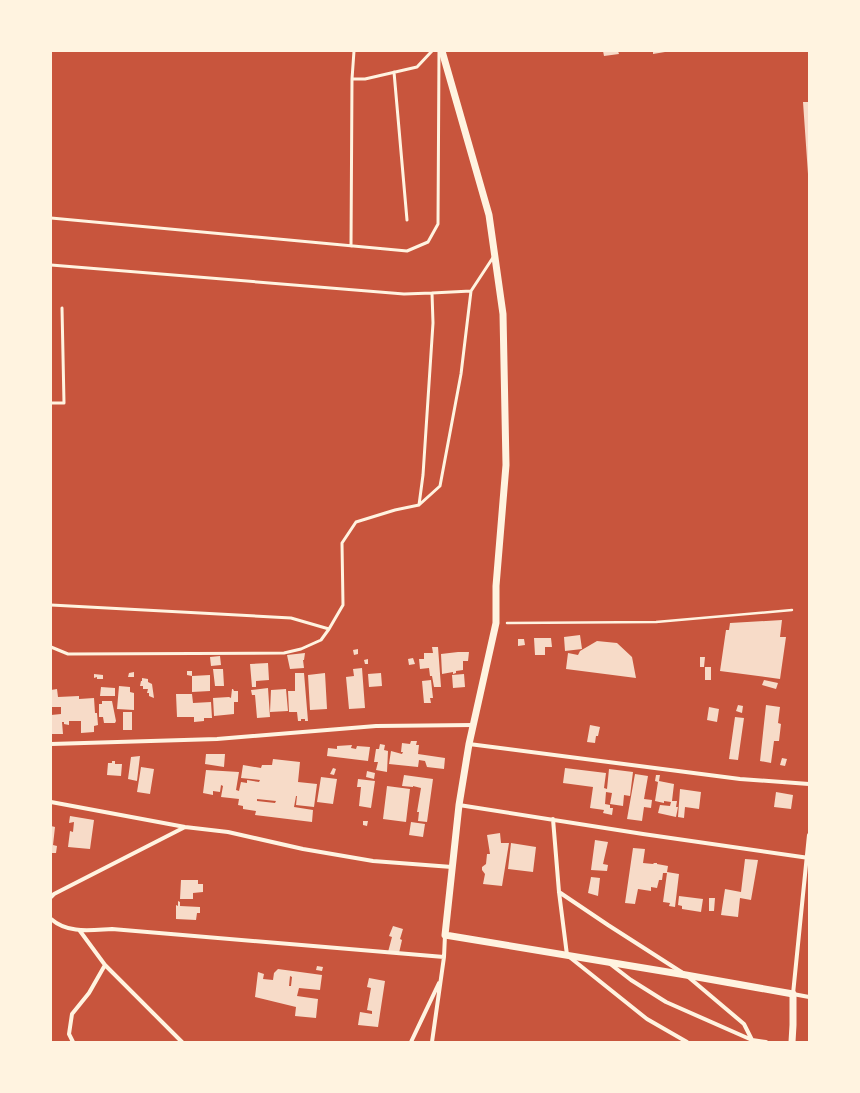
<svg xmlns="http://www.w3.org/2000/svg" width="860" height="1093" font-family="'Titillium Web',sans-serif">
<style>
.building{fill:#f7dbc8;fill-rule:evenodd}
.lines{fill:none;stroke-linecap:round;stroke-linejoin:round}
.path{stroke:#fff3e0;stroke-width:2.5}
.service{stroke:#fff3e0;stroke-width:3}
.minor{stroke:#fff3e0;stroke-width:4}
.tertiary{stroke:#fff3e0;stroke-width:7}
</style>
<rect width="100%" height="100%" fill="#c8553d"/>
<path class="building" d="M603 51H618L619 54 604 56Z
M653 51H665V52L653 54Z
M803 102H809V174H808Z
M782 620 780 637H786L780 679 720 671 726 630H729L730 623Z
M580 635 582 649 565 651 564 637Z
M534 638H551L552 647H545V655H535Z
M518 639H524L525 645 518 646Z
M597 641 617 643 632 657 636 678 566 669 568 653 578 655 580 651Z
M432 647H438L441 687H434L432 676H430L429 668 420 669 419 659H424V653H433Z
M358 649V654L354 655 353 650Z
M458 652H469L468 661H463V670L456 671V673L453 674V672L442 674 441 654Z
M305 653 304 660H303L304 668 290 669 287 655Z
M220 656 221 665 211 666 210 657Z
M700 657H705L704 667H700Z
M413 658 415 664 409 665 408 659Z
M368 659V664H365L364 660Z
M268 663 269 680 256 681V687H252L250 664Z
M705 667H711V680H705Z
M362 668 365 708 349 709 346 677 354 676 353 669Z
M213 669H223L224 686H215Z
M187 671H192V676L187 675Z
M134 672V677H128L129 673Z
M295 673H304L308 721H305V719H301V721H298L297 712H289L288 691H295Z
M325 673 327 709 310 710 308 675Z
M381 673 382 686 369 687 368 674Z
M94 674 103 675V679H97V677L94 678Z
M464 674 465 687 453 688 452 675Z
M210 675V691L192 692V676Z
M142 678 148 679V682L152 684 154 698 149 696V693H147L148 689H143V686H140L141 681H142Z
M431 680 433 698H430L431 703H424L422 681Z
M764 680 778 683 776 689 762 685Z
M119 686 130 687V692L134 693V710L117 709Z
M101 687 115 688V696H100Z
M268 688 270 717 257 718 255 695H252L251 690Z
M57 689 58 697 79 696V699L94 698 95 713H97L98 725 94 726V732L81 733V721H69V725L64 724V722H62L63 734H51V715L61 714V707H51V690Z
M232 689H233L234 691H238V702H234V714L214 716 213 698 229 697 231 698Z
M286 689 288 711 270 712 271 690Z
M176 694H192L193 703 211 702 212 718H204V721L194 722V717H177Z
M102 701H112L116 721 115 723H104L103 717H99V704H102Z
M738 705 743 706 742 713 736 711Z
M766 705 780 707 778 723 781 724 779 741H774L771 763 760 761Z
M709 707 719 709 717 722 707 720Z
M123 712H132V730H123Z
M735 717 744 718 738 760 729 759Z
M590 725 600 727 598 736H596L595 743 587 742Z
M411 741H417L416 745H419L418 754 445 758 444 769 427 767 425 761 419 760 418 767 389 764 391 751 402 754 403 752H401L402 743 410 744Z
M380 744 385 745 384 750 388 751 387 772 376 770 378 762H374L376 749H379Z
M352 745 351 748 356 749 357 746 370 747 368 761 327 756 328 748 337 749V746Z
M206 754H225L224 767 205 764Z
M140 756 137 781 128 779 131 757Z
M782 758 787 759 785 766 780 765Z
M273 759 300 762 298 782 317 784 314 807 296 805 297 796H296L294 807 313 810 312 822 255 815 256 811 243 809V806L238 805 239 799 221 797 223 786 221 785 220 792 213 791V795L203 793 206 770 239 772 236 790 239 791 241 782 247 783V780L259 782 260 780 241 778 243 765 261 768 262 765H272ZM257 799 276 801 275 803 257 801Z
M112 761H115V764H122L121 776 107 775 108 763H112Z
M141 767 154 769 150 794 137 792Z
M333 768 336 769 334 775 330 774Z
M565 768 606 773 604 788 607 789 609 769 633 772 630 796 624 795 623 806 610 804 612 793 606 792 605 804 610 805V808H613L612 815 603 813 604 810 590 808 593 787 563 783Z
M367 771 375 773 374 779 366 777Z
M635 774 648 776 644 799 652 800 651 808 644 807 642 821 627 819Z
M404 775 433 779 427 822 418 821 419 812H417L421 788 413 786V787L402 786Z
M656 775H660L659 781 674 784 672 801H677L676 807H678L676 817 658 813 660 805 670 806 671 802 664 801V803L655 801 658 782 655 781Z
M321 777 337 779 333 804 317 802Z
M358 779 375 781 371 808 359 806 361 787H357Z
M387 786 410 789 406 822 383 819Z
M680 789 701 792 699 809 685 807 684 818 678 817Z
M776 792 793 795 791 809 774 807Z
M70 816 94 820 90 849 68 847 70 831 73 832 74 822 69 823Z
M363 821H368L367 826 363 825Z
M411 822 425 824 423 837 409 835Z
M51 826 55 827 53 845 57 846 56 853H51Z
M500 833 501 843H509L502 886 483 884 485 874 482 870V867L486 864 487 854H490L487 835Z
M595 840 608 842 603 864 608 865 607 871 591 870Z
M511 843 536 847 533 872 508 869Z
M633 848 645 849 643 863 653 864 654 863H657V864L668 866 667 872 679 874 675 907 669 906 670 903 663 902 667 873H663L662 880H659L657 888 651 887V891L638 889 635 904 625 903Z
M745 859 758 860 751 900 740 898 738 917 721 915 725 889 741 892Z
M591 877 600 878 598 896 588 893Z
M181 880H198V884H203V892L193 893V899H180Z
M679 896 703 899 701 912 682 909V906L678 905Z
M709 898H715L714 911H709Z
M178 901 180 902V906L200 907V913H197L196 920 176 919V905L178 906Z
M393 926 403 929 400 939 402 940 399 953 388 952 392 937 389 936Z
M317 966 323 967 322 971 316 970Z
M278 969 322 975 320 990 299 988 297 996 318 999 316 1018 295 1016 296 1007 255 997 258 972 264 974 263 979 273 980 274 973ZM290 976 292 977 291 986H289Z
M369 978 385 981 378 1027 358 1025 360 1012 372 1014V1011L367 1010 371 988 367 987Z"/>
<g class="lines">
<path class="path" d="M507 623 656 622 792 610"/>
<path class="service" d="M354 51 352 79H365L417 67 432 51
M394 72 407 220
M51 218 407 251 428 242 438 224 439 51
M351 246 352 79
M51 265 404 294 432 293 433 323 423 475 419 505
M432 293 471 291
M51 403H64L62 308
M51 605 291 618 329 629
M51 647 68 654 284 653 301 649 321 640 329 629 343 605 342 543 356 522 395 510 419 505 440 486 461 374 471 291 494 256"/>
<path class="minor" d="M51 744 217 739 376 726 473 725
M469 744 740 779 809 784
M51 802 185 827 228 832 303 849 373 861 452 867
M459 805 643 834 809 858
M553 819 559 892 567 955 647 1019 687 1042
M809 835 793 994 809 997
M559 892 608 925 686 975 744 1024 752 1040
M51 897 54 894 185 827
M51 919C68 934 91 930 112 929L444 957
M80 931 105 965 182 1042
M609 963 631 980 666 1002 752 1040 766 1042
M73 1042 69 1034 72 1014 89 993 105 965
M411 1042 439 983
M432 1042 444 957 445 935"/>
<path class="tertiary" d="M442 51 489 215 503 314 506 465 496 586V623L469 744 459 805 445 935 686 975 793 994V1025L792 1042"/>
</g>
<rect width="860" height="1093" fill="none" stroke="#fff3e0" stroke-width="104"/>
</svg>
